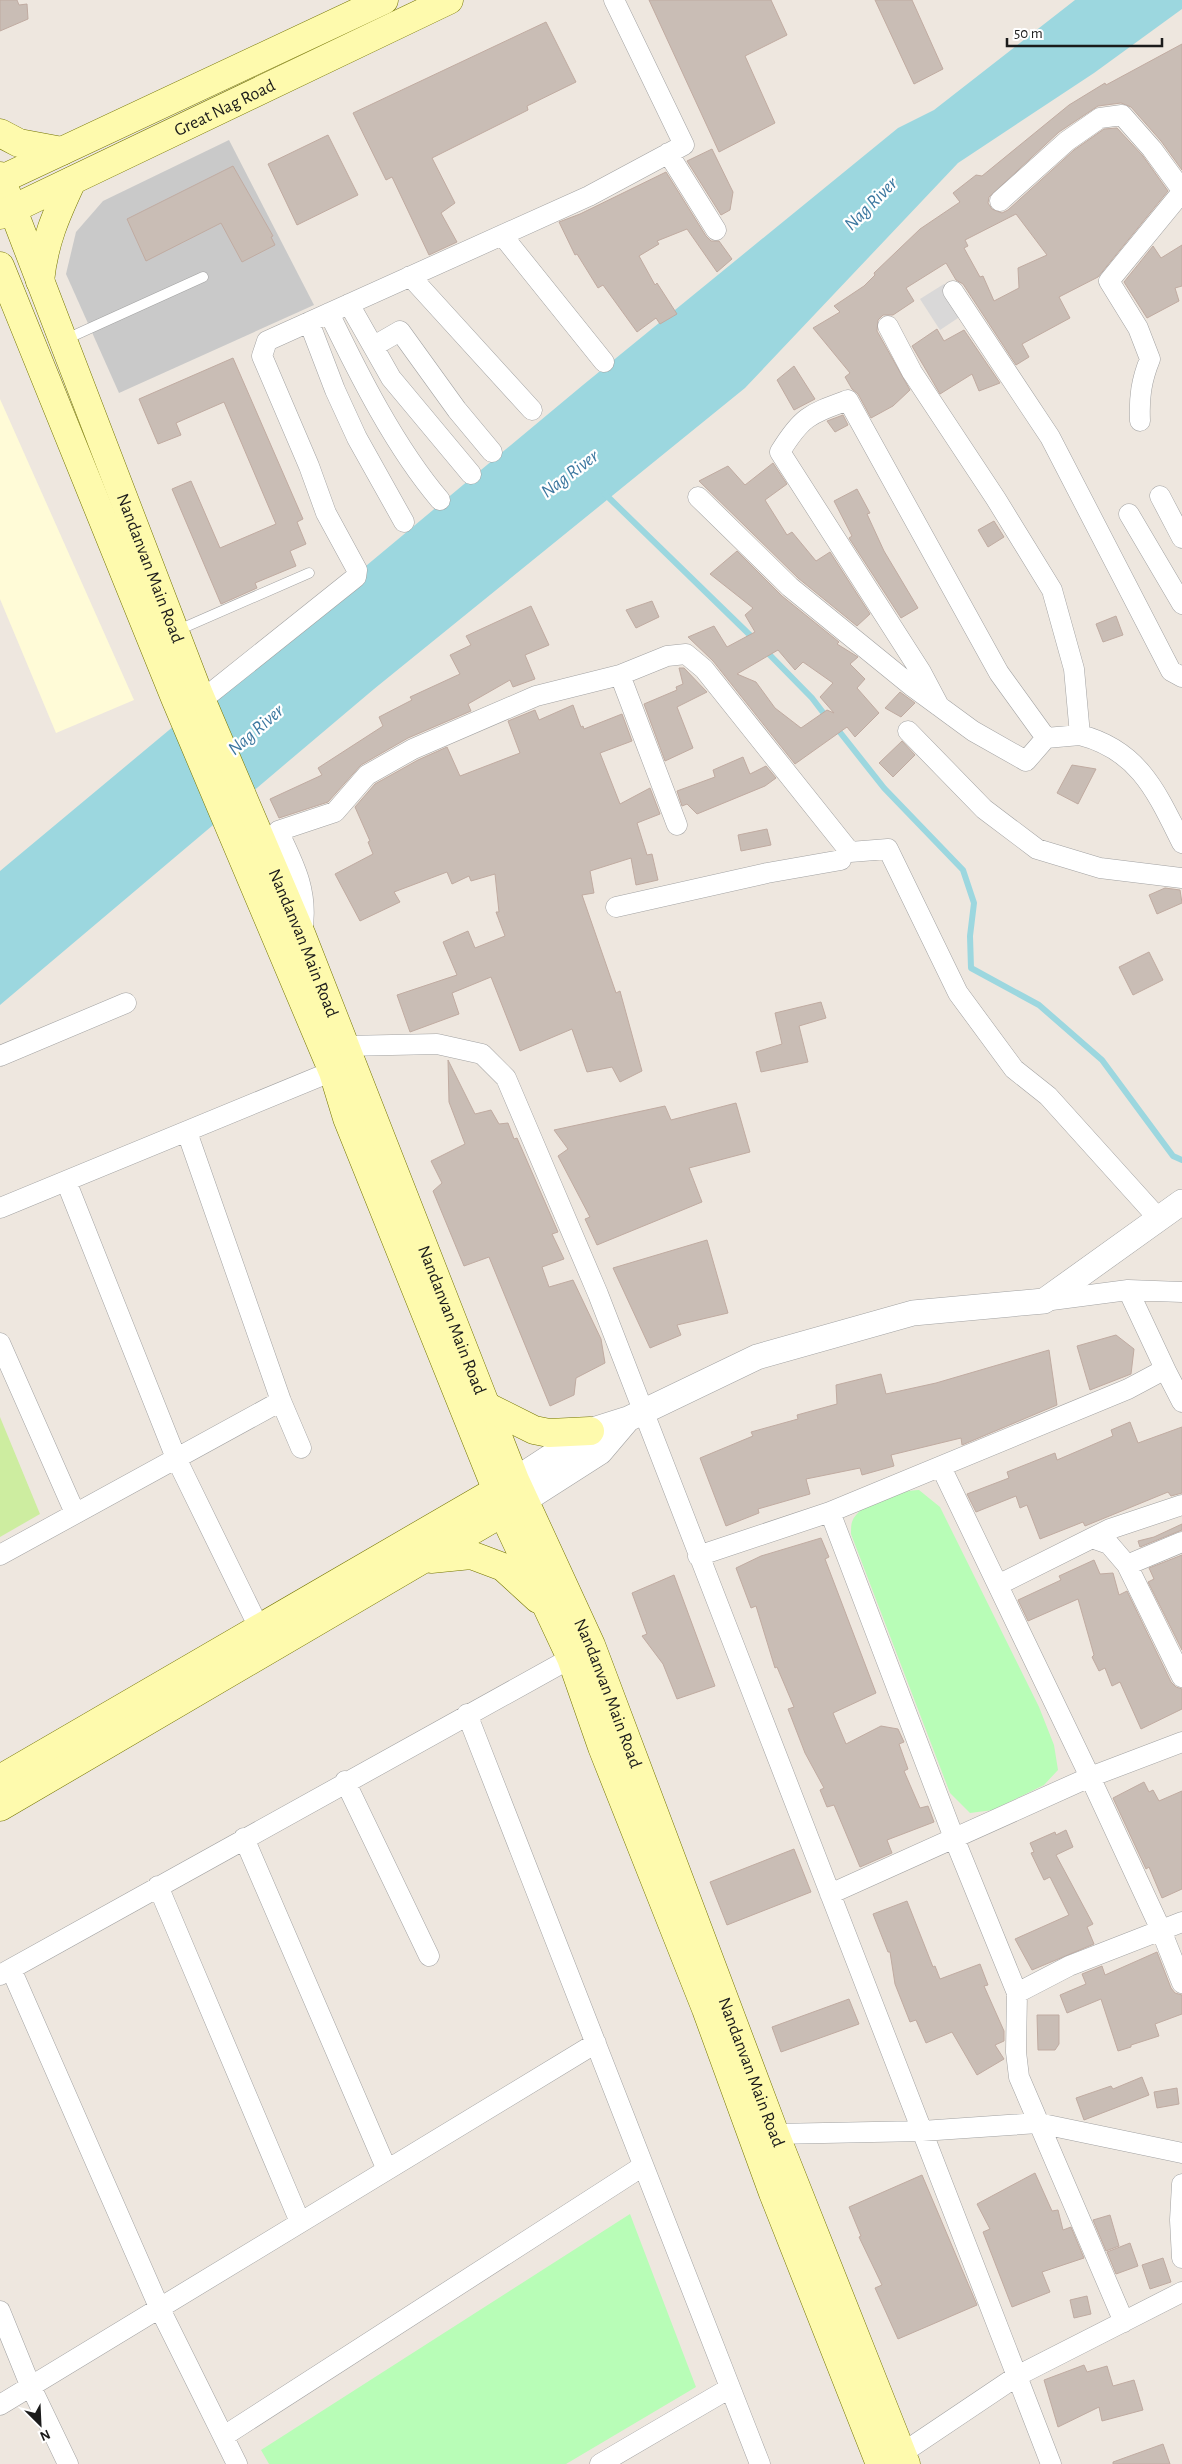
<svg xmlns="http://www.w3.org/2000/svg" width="1182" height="2464" font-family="'Alegreya Sans',sans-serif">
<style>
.residential{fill:#d9d8d8}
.education{fill:#fffbd7}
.religious{fill:#c9c9c9}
.grass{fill:#cdeda0}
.park{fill:#b8fdb7}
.water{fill:#9cd7df}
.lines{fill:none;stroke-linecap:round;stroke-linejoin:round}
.stream{stroke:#9cd7df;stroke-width:6}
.building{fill:#c9bdb5;stroke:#c0aba1;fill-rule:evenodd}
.service-casing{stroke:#a2a2a2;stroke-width:11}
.minor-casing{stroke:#a2a2a2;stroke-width:21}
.tertiary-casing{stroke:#a2a2a2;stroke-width:26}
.secondary-casing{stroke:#737400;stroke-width:29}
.service{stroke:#fff;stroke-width:10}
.minor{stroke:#fff;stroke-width:20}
.tertiary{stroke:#fff;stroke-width:25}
.secondary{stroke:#fefaad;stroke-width:28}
.labels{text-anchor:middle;stroke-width:4.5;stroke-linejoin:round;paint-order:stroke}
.street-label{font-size:18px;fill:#1b1b1b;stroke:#fff}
.water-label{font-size:19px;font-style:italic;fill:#3d78a0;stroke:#fff}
</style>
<rect width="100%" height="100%" fill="#eee7df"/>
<path class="residential" d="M944 284 961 316 940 330 920 299Z"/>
<path class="education" d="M0 399 134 700 56 733 0 599Z"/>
<path class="religious" d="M229 140 314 305 119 393 66 274 76 232 103 201Z"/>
<path class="grass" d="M0 1417 40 1514 0 1537Z"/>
<path class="park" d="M919 1490 940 1507 1039 1707 1054 1745 1058 1770 1044 1785 993 1810 970 1813 950 1793 851 1534C851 1530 851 1525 852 1522 859 1502 900 1491 919 1490Z
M630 2214 696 2387 566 2464H269L261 2450Z"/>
<path class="water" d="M1075 0H1182V9L1094 73 958 163 745 388 374 689 0 1005V871L583 385 898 128 934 110Z"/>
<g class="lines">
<path class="stream" d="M605 494 755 640
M764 649 812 698 828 719
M835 726 884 788 963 870 974 903 970 936 971 968 1039 1005 1102 1060 1173 1156 1182 1160"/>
</g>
<path class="building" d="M0 0H17L19 5 27 4 28 19 0 31Z
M649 0H771L787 35 745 56 775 123 719 152Z
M875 0H912L943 69 914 84Z
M546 22 576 82 527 106 528 110 432 158 455 203 441 213 457 242 429 255 392 177 386 180 353 113Z
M1182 44V170L1161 141 1131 107 1121 103 1098 106 1059 132 989 197 988 203 992 209 1002 213 1008 210 1074 150 1104 129 1117 128 1143 156 1168 191 1098 277 1059 297 1070 318 1022 344 1029 357 1016 365 963 284 956 280 946 263 906 288 914 301 893 315H883L878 320 877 331 910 390 893 406 871 418 858 394 852 389 845 377 850 373 813 328 840 312 834 306 864 286 875 275 874 273 920 229 960 202 953 193 976 175 982 176 1069 105 1105 83 1106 85ZM1016 214 1047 255 1018 268 1019 288 994 301 983 276 980 277 964 248 968 246 965 240Z
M328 135 358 195 297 225 268 164Z
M712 149 733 192 730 210 721 215 687 161Z
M233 166 273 236 271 237 275 245 242 262 221 223 146 261 127 219Z
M666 172 706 236 711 241H719L732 259 717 272 687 229 657 241 659 244 639 256 655 285 657 283 677 314 660 324 656 318 637 332 603 285 598 288 577 254 575 255 559 222 580 214Z
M1182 245V286L1175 288 1179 301 1147 318 1124 282 1153 246 1161 258Z
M937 329 944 341 964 330 1000 383 979 391 972 374 940 394 912 346Z
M233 358 303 519 297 522 306 544 290 551 296 566 255 583 257 588 221 604 172 489 191 481 220 548 276 524 224 402 176 423 181 435 158 444 139 399Z
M794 366 815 399 794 410 777 380Z
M843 415 848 425 835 432 827 421Z
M773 463 787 484 765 500 787 535 792 532 816 561 830 552 870 614 857 626 798 578 699 481 728 466 745 485Z
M857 489 870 513 867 514 884 551 918 608 901 618 849 538 852 536 834 501Z
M994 521 1004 537 988 547 978 530Z
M737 551 782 596 839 642 837 644 858 657 850 664 865 679 857 688 879 713 855 737 847 727 795 764 713 661 688 637 714 626 727 647 755 632 745 615 753 608 710 574ZM778 650 795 670 803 662 833 683 820 697 834 713 827 710 801 728 775 708 756 682 737 674Z
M652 601 659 617 636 628 626 610Z
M531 606 549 645 525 655 535 679 513 687 510 680 468 704 471 711 408 738 361 765 328 802 279 818 270 799 322 775 318 768 383 726 379 717 412 700 410 697 460 674 450 655 471 645 466 636Z
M1116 616 1123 635 1103 642 1096 624Z
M679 668H684L707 692 677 707 693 748 665 761 644 704 677 690 676 687 683 684Z
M900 692 915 703 901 717 885 708Z
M573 705 581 727 583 726 584 729 622 714 632 741 600 753 620 804 650 788 660 814 637 823 647 855 652 854 658 880 636 885 631 858 590 871 594 893 582 895 616 993 620 991 642 1071 620 1082 612 1067 587 1072 572 1029 520 1051 491 977 452 993 459 1014 410 1032 397 995 457 975 443 942 468 931 475 948 505 936 496 912H499L495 874 471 881 469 876 452 884 447 872 394 892 400 902 360 921 335 874 373 854 368 842 370 841 355 807 375 784 418 760 447 747 460 776 520 753 508 721 535 710 539 720Z
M902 741 915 755 893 777 879 763Z
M743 757 750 774 766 766 776 778 765 786 697 814 687 804 682 806 677 791 715 777 713 770Z
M1072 765 1096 769 1078 804 1057 793Z
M767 829 771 845 741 851 738 835Z
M1165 888 1180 890 1182 903 1157 914 1149 895Z
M1149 952 1163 980 1133 995 1119 967Z
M821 1002 826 1018 799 1026 808 1062 761 1072 756 1052 782 1044 775 1013Z
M448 1060 475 1114 491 1110 499 1124 508 1123 514 1139 517 1138 558 1232 552 1234 564 1259 542 1267 549 1287 573 1280 601 1339 605 1363 576 1378 574 1395 550 1406 489 1257 464 1266 433 1191 442 1183 431 1161 465 1144 449 1102Z
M736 1103 750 1152 689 1168 702 1202 597 1245 585 1219 590 1217 558 1156 568 1149 554 1130 665 1106 671 1120Z
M707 1240 728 1313 677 1325 681 1335 650 1348 613 1268Z
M1116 1335 1134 1349 1131 1374 1090 1390 1077 1346Z
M1049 1350 1057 1405 962 1445 961 1438 891 1455 894 1466 862 1475 860 1468 806 1479 810 1494 758 1509 759 1513 726 1526 700 1458 753 1436 751 1432 798 1419 797 1415 837 1404 836 1385 881 1374 886 1394 936 1383Z
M1130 1422 1138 1443 1182 1427V1493L1171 1496 1168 1492 1085 1526 1083 1522 1040 1539 1027 1505 1020 1508 1016 1496 976 1512 967 1494 1009 1478 1007 1472 1055 1453 1057 1460 1113 1436 1111 1430Z
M1182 1524V1530L1140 1547 1138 1541 1154 1537Z
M821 1538 829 1557 825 1559 876 1693 833 1713 846 1744 881 1726 898 1729 904 1742 899 1744 908 1769 904 1771 920 1808 928 1806 934 1822 887 1840 892 1853 860 1867 834 1805 827 1807 820 1790 824 1788 805 1753 788 1709 794 1707 777 1667 775 1668 756 1606 751 1608 736 1568 761 1556Z
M1182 1555V1650L1148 1582 1154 1579 1149 1568Z
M1094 1560 1100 1574 1113 1573 1119 1595 1127 1591 1171 1682 1176 1687 1182 1689V1709L1141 1729 1120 1682 1112 1686 1105 1668 1099 1671 1092 1657 1094 1655 1078 1599 1028 1621 1018 1600 1061 1580 1059 1576Z
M674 1575 715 1686 677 1699 663 1664 642 1636 647 1634 632 1593Z
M1144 1782 1149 1792 1153 1790 1159 1801 1182 1791V1889L1162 1898 1149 1867 1146 1869 1113 1798Z
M1066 1830 1073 1847 1056 1855 1093 1924 1087 1927 1094 1944 1032 1970 1015 1939 1069 1915 1050 1877 1044 1880 1031 1853 1034 1852 1030 1843 1055 1832 1056 1835Z
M794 1849 811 1892 727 1925 710 1882Z
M907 1901 933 1967 935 1966 940 1979 980 1964 988 1985 984 1986 1004 2031V2041L995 2045 1004 2059 977 2075 952 2032 926 2043 916 2020 910 2022 895 1984 890 1952H888L873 1914Z
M1157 1952 1171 1988 1175 1993 1182 1995V2014L1155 2024 1159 2036 1131 2045V2047L1118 2051 1101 1999 1067 2013 1060 1995 1086 1984 1082 1974 1102 1966 1105 1975Z
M849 1999 859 2024 781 2052 772 2027Z
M1037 2015H1059V2044L1055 2050H1038Z
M1142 2077 1149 2095 1084 2120 1076 2098 1111 2086 1113 2089Z
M1177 2088 1179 2104 1157 2108 1154 2092Z
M1035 2173 1052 2211 1058 2210 1063 2230 1071 2227 1084 2258 1042 2272 1050 2292 1012 2307 983 2232 990 2229 977 2204Z
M922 2175 977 2305 898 2339 875 2288 882 2285 859 2237 861 2236 849 2207Z
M1110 2215 1119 2246 1106 2251 1093 2220Z
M1130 2243 1138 2266 1116 2274 1107 2252Z
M1163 2258 1171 2282 1150 2289 1142 2265Z
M1087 2296 1091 2314 1074 2318 1070 2300Z
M1084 2365 1087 2372 1107 2366 1113 2386 1134 2380 1143 2410 1102 2421 1099 2407 1058 2427 1044 2380Z
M1163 2444 1170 2464H1113V2462Z"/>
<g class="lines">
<defs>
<path id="service" d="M64 340 203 277
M176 631 309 573"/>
<path id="minor" d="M668 153 716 230
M1000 201 1067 141 1100 118 1122 115 1152 149 1182 190
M502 235 604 362
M410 276 532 410
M953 291 1050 437 1171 671 1182 677
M349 304 391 378 471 474
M329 313C359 375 395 447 440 500
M309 322 335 390 357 438 404 522
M888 326 912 372 996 499 1052 590 1074 669 1080 735C1139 750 1157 793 1182 843
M374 346 400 331 457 410 492 452
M1140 421C1139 398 1141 381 1150 359L1138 328 1109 281 1182 192
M1160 496 1182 538
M698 497 790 587 913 687 973 731 1026 761 1046 738
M1129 514 1182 604
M620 675 667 656 686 654 704 669 850 852 888 849 958 993 1014 1069 1048 1096 1158 1218
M202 700 356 577 357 570 326 513 309 466 262 356 267 341 589 196 684 145 614 0
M939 706 921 672 780 452C802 416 810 414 848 400L999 673 1046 738 1080 735
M908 731 984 809 1037 849 1100 868 1182 878
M616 907 767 873 841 860
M302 933C309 893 295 866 278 831L335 812 367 775 413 749 536 696 620 675 677 825
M346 1046 437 1044 482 1054 506 1078 598 1294 1051 2464
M0 1056 126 1003
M187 1132 281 1401 301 1448
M66 1181 176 1458 265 1640
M0 1208 345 1066
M1128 1290 1166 1371
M1044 1301 1128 1290 1182 1292
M0 1343 75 1513
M941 1467 1090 1777 1161 1930 1182 1983
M1092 1538 1110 1529 1182 1505
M1182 1542 1127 1565 1182 1677
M0 1555 281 1401
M698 1556 830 1512
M998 1585 1092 1538 1109 1544 1127 1565
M467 1714 760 2464
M345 1781 429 1956
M244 1838 387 2170
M158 1886 300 2222
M830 1894 1090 1777 1182 1742
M11 1969 159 2307 237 2464
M0 1975 571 1658
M1017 1993 1069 1966 1182 1922
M775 2134 922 2131 1038 2123 1182 2153
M1182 2184 1180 2220 1182 2258
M0 2311 30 2385 68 2464
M1124 2322 1019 2077 1016 2052 1017 1993 954 1838 830 1512 1128 1389 1158 1373 1166 1371 1182 1402
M0 2405 596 2043
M224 2436 643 2166
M892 2460 1017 2376 1182 2292
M600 2464 730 2388"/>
<path id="tertiary" d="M515 1480 590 1431 628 1419 757 1357 913 1313 1044 1301 1182 1202
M525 1500 600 1452 628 1419"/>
<g id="secondary">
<path d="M0 133 19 143 62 151"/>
<path id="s1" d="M0 176 198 692 302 936 515 1480 591 1645 775 2134 906 2464"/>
<path d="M0 180 384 0"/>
<path id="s2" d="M0 215 449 0"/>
<path d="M0 266 175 698 333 1072 347 1118 497 1491 503 1513 571 1658 602 1747 706 2009 773 2193 880 2464"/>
<path d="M40 281C44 242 56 215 72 181"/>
<path d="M486 1406 534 1430 549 1433 590 1431"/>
<path d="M431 1559 471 1555 503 1567 538 1599"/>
<path d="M0 1779 511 1482"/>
<path d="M0 1807 519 1503"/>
</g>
</defs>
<use href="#service" class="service-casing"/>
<use href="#minor" class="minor-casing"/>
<use href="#tertiary" class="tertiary-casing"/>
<use href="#secondary" class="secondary-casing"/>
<use href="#service" class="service"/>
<use href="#minor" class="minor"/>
<use href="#tertiary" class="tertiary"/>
<use href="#secondary" class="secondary"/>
</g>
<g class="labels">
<g class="street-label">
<text dy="6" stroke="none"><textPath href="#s2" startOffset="249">Great Nag Road</textPath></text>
<text dy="6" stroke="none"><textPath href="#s1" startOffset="420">Nandanvan Main Road</textPath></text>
<text dy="6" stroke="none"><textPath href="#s1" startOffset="825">Nandanvan Main Road</textPath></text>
<text dy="6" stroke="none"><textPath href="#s1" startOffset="1230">Nandanvan Main Road</textPath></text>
<text dy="6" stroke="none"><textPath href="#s1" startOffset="1635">Nandanvan Main Road</textPath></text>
<text dy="6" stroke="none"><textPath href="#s1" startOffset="2040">Nandanvan Main Road</textPath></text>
</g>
<g class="water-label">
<text transform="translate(870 203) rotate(-45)" y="7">Nag River</text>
<text transform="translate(569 473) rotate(-37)" y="7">Nag River</text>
<text transform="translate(255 729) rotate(-41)" y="7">Nag River</text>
</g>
</g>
<g transform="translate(40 2424) rotate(156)" stroke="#ffffff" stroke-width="4" paint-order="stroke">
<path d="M0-4L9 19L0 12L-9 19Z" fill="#1b1b1b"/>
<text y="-8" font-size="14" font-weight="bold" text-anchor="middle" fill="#1b1b1b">N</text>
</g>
<path d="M1007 38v8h155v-8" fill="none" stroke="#1b1b1b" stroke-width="2.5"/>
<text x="1014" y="38" font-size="15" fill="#1b1b1b" stroke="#ffffff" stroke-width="4" paint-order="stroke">50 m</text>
</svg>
